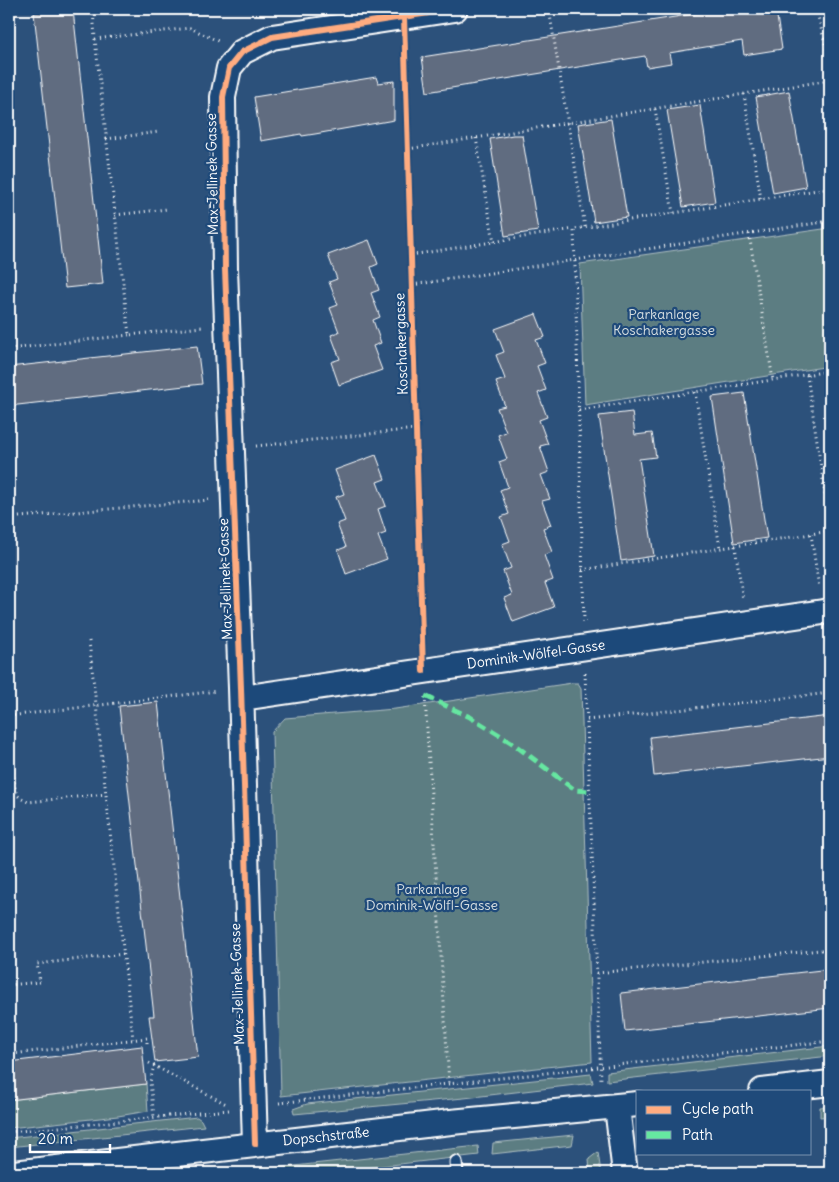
<svg xmlns="http://www.w3.org/2000/svg" width="839" height="1182" font-family="Delius,sans-serif">
<style>
.green{fill:#5c7d82;stroke:#aebec0}
.building{fill:#606c80;stroke:#fff}
.lines{fill:none;stroke-linecap:round;stroke-linejoin:round}
.service-casing{stroke:#fff;stroke-width:15}
.minor-casing{stroke:#fff;stroke-width:28}
.path{stroke:#fff;stroke-width:3;stroke-dasharray:1 4;stroke-linecap:butt}
.service{stroke:#1f4a7a;stroke-width:11}
.minor{stroke:#1f4a7a;stroke-width:24}
.quiet{stroke:#66e7a1;stroke-width:5;stroke-dasharray:10 5;stroke-linecap:butt}
.cycleway-casing{stroke:#1f4a7a;stroke-width:9}
.cycleway{stroke:#ffac80;stroke-width:6}
.labels{text-anchor:middle;stroke-width:4.5;stroke-linejoin:round;paint-order:stroke}
.street-label{font-size:14px;fill:#fff;stroke:#1f4a7a}
.park-label{font-size:14px;fill:#d6dee0;stroke:#1f4a7a}
</style>
<rect width="100%" height="100%" fill="#2c517b"/>
<filter id="ink" filterUnits="userSpaceOnUse"><feTurbulence type="fractalNoise" baseFrequency=".02" numOctaves="2"/><feDisplacementMap in="SourceGraphic" scale="10" xChannelSelector="R" yChannelSelector="G"/><feConvolveMatrix kernelMatrix="1 2 1 2 8 2 1 2 1" color-interpolation-filters="sRGB"/></filter>
<g filter="url(#ink)">
<path class="green" d="M830 228V366L585 405 580 264Z
M572 683H578L581 688 592 1062 281 1096 272 732 285 718 395 709Z
M830 1046V1056L607 1081V1072Z
M591 1074 593 1083 464 1098 294 1114 293 1109 307 1104Z
M146 1084 148 1111 118 1116 9 1128V1100Z
M830 1106V1116L820 1117V1107Z
M197 1117 201 1120 204 1126 9 1147V1138Z
M574 1135 572 1145 492 1154 493 1143Z
M478 1146 479 1155 320 1173H230Z
M598 1152 601 1173H590L589 1159Z
M445 1169V1173H402Z"/>
<path class="building" d="M713 9H760L761 13 776 10 782 49 744 55 742 41 669 53 671 63 647 67 645 56 427 92 422 57 713 11Z
M73 10 103 284 65 288 34 13Z
M376 77 378 83 394 81V120L315 134 302 136 301 134 261 141 254 97Z
M789 91 806 187 773 193 756 97Z
M700 105 715 202 683 207 667 110Z
M611 119 627 217 594 222 578 124Z
M513 135H522L538 231 505 236 490 139Z
M369 240 378 264 371 267 379 290 371 293 380 317 373 320 381 343 373 346 382 370 339 385 331 362 340 359 331 335 339 332 330 308 338 305 329 282 337 279 328 255Z
M536 314 545 337 536 340 545 363 537 366 546 390 538 393 547 417 539 420 548 444 540 446 549 472 541 475 550 499 542 501 551 525 543 528 552 552 544 555 553 580 545 583 554 607 513 622 504 598 512 595 503 571 511 568 502 544 510 541 501 517 509 514 500 490 508 487 499 462 507 459 498 435 506 432 497 408 505 406 496 382 505 379 496 355 504 352 495 329Z
M197 346 202 384 9 406V367Z
M744 393 767 538 734 543 712 397Z
M632 412 635 435 652 433 656 457 639 459 654 556 621 561 599 416Z
M376 455 385 479 377 482 386 506 378 509 386 533 378 536 387 559 346 574 338 550 346 547 337 524 345 521 336 497 344 494 335 470Z
M158 702 198 1057 155 1062 149 1016H154L119 706Z
M830 716V756L654 776 650 737Z
M830 969V1008L625 1031 621 993Z
M142 1046 146 1084 9 1100V1062Z"/>
<g class="lines">
<defs>
<path id="service" d="M456 1162 457 1173"/>
<path id="minor" d="M242 698 830 611
M762 1091 830 1083
M617 1107 625 1173
M255 1144 241 688 225 269 223 97 229 68 242 52 272 37 455 9
M14 1173 451 1122 638 1104"/>
</defs>
<use href="#service" class="service-casing"/>
<use href="#minor" class="minor-casing"/>
<path class="path" d="M93 9 95 39 129 335 202 327
M549 9 585 227
M816 9 830 62
M95 39 190 28 218 41
M744 94 761 199
M655 109 673 213
M476 138 494 242
M106 139 159 132
M408 149 830 80
M115 215 167 209
M749 234 773 380
M411 255 574 229
M412 285 830 221
M9 349 129 335
M807 375 830 527
M695 392 720 548
M579 410 830 371
M256 446 416 429
M9 518 209 500
M811 534 819 588
M735 546 743 600
M582 570 830 531
M584 622 574 229 830 188
M89 641 133 1039
M585 673 601 1080
M425 697 449 1084
M9 716 217 691
M587 720 830 693
M9 727 11 747H9
M11 747 15 789 17 795 22 799 28 802 106 794
M597 973 830 949
M9 985 40 982 37 964 124 954
M9 1019 12 1054 147 1038V1046
M149 1063 228 1105
M154 1065 150 1082 154 1117
M279 1103 830 1041
M9 1132 229 1110"/>
<use href="#service" class="service"/>
<use href="#minor" class="minor"/>
<path class="quiet" d="M425 696 470 717 511 742 575 790 590 791"/>
<defs>
<path id="cycleway" d="M404 17 423 671
M255 1144 241 688 225 269 223 97 229 68 242 52 272 37 455 9"/>
</defs>
<use href="#cycleway" class="cycleway-casing"/>
<use href="#cycleway" class="cycleway"/>
</g>
</g>
<g class="labels">
<g class="street-label">
<text transform="translate(212 174) rotate(-91)" y="5">Max-Jellinek-Gasse</text>
<text transform="translate(401 344) rotate(-92)" y="5">Koschakergasse</text>
<text transform="translate(225 579) rotate(-92)" y="5">Max-Jellinek-Gasse</text>
<text transform="translate(536 654) rotate(-8)" y="5">Dominik-Wölfel-Gasse</text>
<text transform="translate(237 984) rotate(-92)" y="5">Max-Jellinek-Gasse</text>
<text transform="translate(326 1136) rotate(-6)" y="5">Dopschstraße</text>
</g>
<g class="park-label">
<text x="664" y="319">Parkanlage<tspan x="664" dy="16">Koschakergasse</tspan></text>
<text x="432" y="894">Parkanlage<tspan x="432" dy="16">Dominik-Wölfl-Gasse</tspan></text>
</g>
</g>
<rect width="839" height="1182" fill="none" stroke="#1f4a7a" stroke-width="30"/>
<rect x="15" y="15" width="809" height="1152" fill="none" stroke="#fff" stroke-width="2" filter="url(#ink)"/>
<rect x="636" y="1090" width="175" height="65" fill="#1f4a7a" stroke="#7992af"/>
<rect x="646" y="1106" width="25" height="8" fill="#ffac80" stroke="#7992af"/>
<text x="682" y="1114" font-size="15" fill="#ffffff">Cycle path</text>
<rect x="646" y="1131" width="25" height="8" fill="#66e7a1" stroke="#7992af"/>
<text x="682" y="1140" font-size="15" fill="#ffffff">Path</text>
<path d="M30 1144v8h80v-8" fill="none" stroke="#ffffff" stroke-width="2.5"/>
<text x="38" y="1144" font-size="15" fill="#ffffff" stroke="#1f4a7a" stroke-width="4" paint-order="stroke">20 m</text>
</svg>
